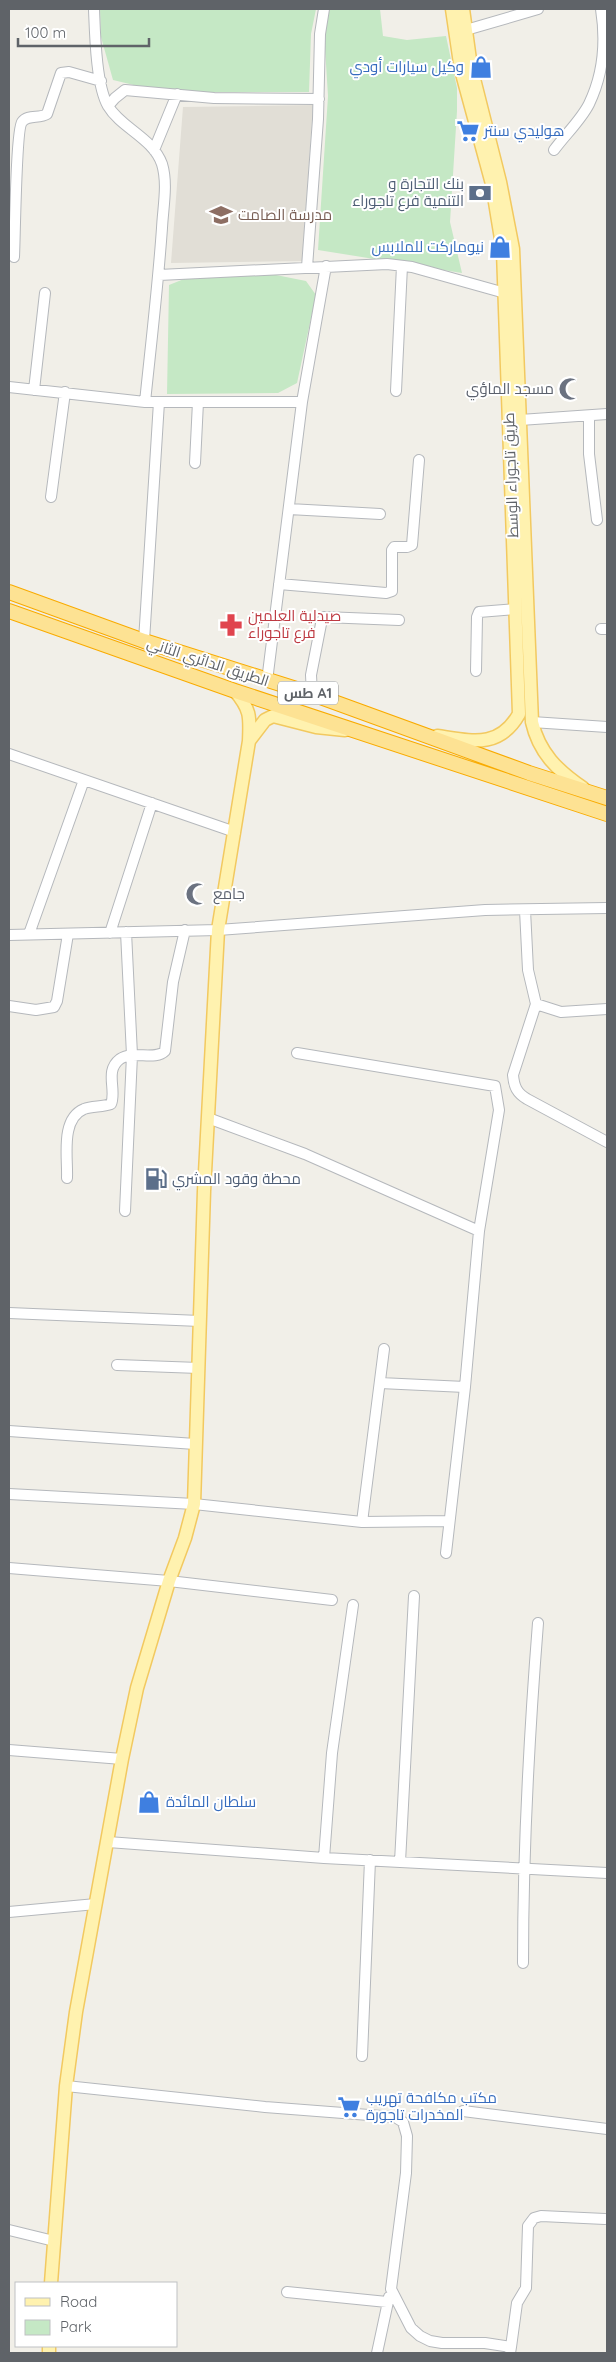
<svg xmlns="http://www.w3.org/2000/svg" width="616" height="2362" font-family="Quicksand,Cairo,sans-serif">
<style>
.education{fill:#e1ded6}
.green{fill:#c5e8c5}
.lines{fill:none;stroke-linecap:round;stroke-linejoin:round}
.minor-casing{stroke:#b5b8bc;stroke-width:12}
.major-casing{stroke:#f2c960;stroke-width:15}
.highway-casing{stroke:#f9ab00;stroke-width:16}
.minor{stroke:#fff;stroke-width:10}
.major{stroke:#fff2af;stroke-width:12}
.highway{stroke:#fde293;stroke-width:14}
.labels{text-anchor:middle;stroke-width:4;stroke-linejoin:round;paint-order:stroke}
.shield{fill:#fff;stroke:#8f9295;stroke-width:1}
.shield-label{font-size:14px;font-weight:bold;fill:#5f6368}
.shop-label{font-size:15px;fill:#366cbe;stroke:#fff;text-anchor:start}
.service-label{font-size:15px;fill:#4e5e75;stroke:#fff;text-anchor:end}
.education-label{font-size:15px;fill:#785e54;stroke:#fff;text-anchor:start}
.worship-label{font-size:15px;fill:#5b616d;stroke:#fff;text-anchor:end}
.street-label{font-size:15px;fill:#5f6368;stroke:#fff}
.health-label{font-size:15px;fill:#be3a42;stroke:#fff;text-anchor:start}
</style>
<rect width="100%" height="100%" fill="#f1efe8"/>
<path class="education" d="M313 105 302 261 171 263 183 107Z"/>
<path class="green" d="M100 9H316L311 34 309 92H163L113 80 101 37Z
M330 9H380L383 36 407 40 446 36 457 88V111L450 222 462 273 318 250 328 96 324 32Z
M271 274 306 281 316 295 297 383 278 393 167 394 169 285 184 279Z"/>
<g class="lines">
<defs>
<path id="minor" d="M94 9C95 34 96 85 108 106 121 128 153 138 162 164 168 184 163 207 162 228 158 286 151 344 145 402
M466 30 538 9
M108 106 115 98 125 90 214 98 319 99
M154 150 177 94
M554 150C565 135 581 120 589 104 604 73 606 41 601 9
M14 257C15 238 16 130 22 122 28 114 39 119 47 114L61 73 69 72 101 81
M307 267 318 119 320 34 324 9
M159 275 387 264 412 267 505 293
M9 387 145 402H302
M34 390 45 293
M396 391 402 266
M589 416V454L597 520
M520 420 607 414
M195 463 198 402
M51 497 65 392
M289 509 380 514
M279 584 386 593 392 591V550L394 547H407L412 545 419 460
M601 629H607
M144 641 159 402
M476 671 477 617 479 612 515 609
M267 681 302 402 326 266
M312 694 311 675 321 624 324 617 399 620
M532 722 607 727
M9 754 235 832
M525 910 528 970 536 1004 513 1075C514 1087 517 1093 527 1099L607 1142
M110 933 152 803
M29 934 84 780
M9 935 218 930 485 910 607 908
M536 1004 561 1012 607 1009
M9 1006 36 1010 54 1007 57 1001 68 934
M297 1053 495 1086 499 1110 479 1231 465 1387 446 1553
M208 1118 305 1154 479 1231
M67 1178C68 1158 60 1119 84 1109 92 1106 102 1107 111 1104 117 1090 104 1071 120 1059 133 1050 155 1061 165 1051L173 982 185 930
M125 1211 132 1055 126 932
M9 1313 200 1321
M117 1365 199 1368
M380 1383 465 1387
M9 1431 195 1444
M9 1494 194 1504 362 1522 384 1349
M362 1522 448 1521
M9 1568 169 1581 332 1600
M9 1750 122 1759
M108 1842 324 1858 607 1873
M324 1858 332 1753 353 1605
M400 1862 414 1596
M9 1912 96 1904
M523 1963C523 1849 529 1737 538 1623
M362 2056 370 1860
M66 2086 265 2107 395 2117 403 2122 407 2136 406 2173 391 2289 411 2328 420 2336 430 2341 442 2343H485L511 2347 510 2353
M463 2111 607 2129
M9 2230 54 2241
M287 2292 387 2302
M511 2347 517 2303 526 2288 528 2226 534 2218 541 2216 605 2219
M377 2353 389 2297"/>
<path id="major" d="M463 9 471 67 500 182 513 249 532 722C539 753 558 771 583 788
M437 736C472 741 499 749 519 714L503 251 492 184 461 70 452 9
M249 741 265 720 273 716 316 727 345 730
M51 2283 66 2086 76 2012 122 1759 137 1688 169 1581 185 1538 194 1504 204 1191 218 930 249 741C250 717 251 710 235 691
M49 2346V2353"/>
<path id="highway" d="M9 592 144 641 312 694 529 773 607 798
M9 611 235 691 607 814"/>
</defs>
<use href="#minor" class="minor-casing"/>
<use href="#major" class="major-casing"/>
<use href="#highway" class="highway-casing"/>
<use href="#minor" class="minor"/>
<use href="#major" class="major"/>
<use href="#highway" class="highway"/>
</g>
<defs>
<symbol id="shop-bare" viewBox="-9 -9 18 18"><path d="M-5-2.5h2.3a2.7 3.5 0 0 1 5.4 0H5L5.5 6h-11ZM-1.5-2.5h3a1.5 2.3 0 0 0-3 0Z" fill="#3f7fe0" stroke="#fff" stroke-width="2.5" paint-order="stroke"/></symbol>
<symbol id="supermarket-bare" viewBox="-9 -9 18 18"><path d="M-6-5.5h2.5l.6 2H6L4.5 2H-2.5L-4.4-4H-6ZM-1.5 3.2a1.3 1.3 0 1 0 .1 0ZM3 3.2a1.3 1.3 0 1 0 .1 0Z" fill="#3f7fe0" stroke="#fff" stroke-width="2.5" paint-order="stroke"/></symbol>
<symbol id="bank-bare" viewBox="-9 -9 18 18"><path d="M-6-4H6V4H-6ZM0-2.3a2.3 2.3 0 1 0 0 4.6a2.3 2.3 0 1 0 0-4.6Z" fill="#5c6f8a" stroke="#fff" stroke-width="2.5" paint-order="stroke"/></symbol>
<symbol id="school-bare" viewBox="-9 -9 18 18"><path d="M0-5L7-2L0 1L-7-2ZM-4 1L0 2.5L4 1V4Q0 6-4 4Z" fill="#8d6e63" stroke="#fff" stroke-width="2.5" paint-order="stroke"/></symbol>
<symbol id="mosque-bare" viewBox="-9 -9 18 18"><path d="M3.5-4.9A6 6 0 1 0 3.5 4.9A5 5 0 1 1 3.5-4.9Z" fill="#6b7280" stroke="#fff" stroke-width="2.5" paint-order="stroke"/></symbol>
<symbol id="pharmacy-bare" viewBox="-9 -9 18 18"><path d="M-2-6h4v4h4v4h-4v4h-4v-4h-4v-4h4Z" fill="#e0444e" stroke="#fff" stroke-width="2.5" paint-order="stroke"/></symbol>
<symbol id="fuel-bare" viewBox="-9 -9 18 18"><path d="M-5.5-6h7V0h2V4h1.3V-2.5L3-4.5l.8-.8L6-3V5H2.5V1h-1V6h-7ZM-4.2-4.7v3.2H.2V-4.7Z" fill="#5c6f8a" stroke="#fff" stroke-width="2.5" paint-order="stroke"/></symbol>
</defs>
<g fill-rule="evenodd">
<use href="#shop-bare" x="465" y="51" width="32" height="32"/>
<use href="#supermarket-bare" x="452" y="115" width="32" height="32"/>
<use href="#bank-bare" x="464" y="177" width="32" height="32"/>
<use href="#school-bare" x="205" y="199" width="32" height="32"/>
<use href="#shop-bare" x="484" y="231" width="32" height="32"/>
<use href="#mosque-bare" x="554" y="373" width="32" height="32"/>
<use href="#pharmacy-bare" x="215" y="609" width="32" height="32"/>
<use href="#mosque-bare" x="181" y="878" width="32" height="32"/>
<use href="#fuel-bare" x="140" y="1163" width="32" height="32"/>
<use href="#shop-bare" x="133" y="1786" width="32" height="32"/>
<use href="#supermarket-bare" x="333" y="2091" width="32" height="32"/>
</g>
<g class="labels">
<rect class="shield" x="278" y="681.5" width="60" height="23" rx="4"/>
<g class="shield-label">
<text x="308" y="698">طس A1</text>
</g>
<g class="shop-label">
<text x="464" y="72" text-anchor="end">وكيل سيارات أودي</text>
<text x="484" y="136">هوليدي سنتر</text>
<text x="484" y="252" text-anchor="end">نيوماركت للملابس</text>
<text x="166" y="1807">سلطان المائدة</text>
<text x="366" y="2103">مكتب مكافحة تهريب<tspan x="366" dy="17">المخدرات تاجورة</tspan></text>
</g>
<g class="service-label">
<text x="464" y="189">بنك التجارة و<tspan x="464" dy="17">التنمية فرع تاجوراء</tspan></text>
<text x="172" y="1184" text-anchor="start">محطة وقود المشري</text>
</g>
<g class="education-label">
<text x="238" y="220">مدرسة الصامت</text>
</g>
<g class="worship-label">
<text x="554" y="394">مسجد الماؤي</text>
<text x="213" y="899" text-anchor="start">جامع</text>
</g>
<g class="street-label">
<text transform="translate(511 475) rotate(-92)" y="5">طريق تاجوراء الوسط</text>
<text transform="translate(208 662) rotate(18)" y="5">الطريق الدائري الثاني</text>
</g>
<g class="health-label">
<text x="248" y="621">صيدلية العلمين<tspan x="248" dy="17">فرع تاجوراء</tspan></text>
</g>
</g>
<rect width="616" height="2362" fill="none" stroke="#5f6368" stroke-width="20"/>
<rect x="15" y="2282" width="162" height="65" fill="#ffffff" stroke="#bfc1c3"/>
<rect x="25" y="2298" width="25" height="8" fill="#fff2af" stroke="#bfc1c3"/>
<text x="60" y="2307" font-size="15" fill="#5f6368">Road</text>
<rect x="25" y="2320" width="25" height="15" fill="#c5e8c5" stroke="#bfc1c3"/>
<text x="60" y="2332" font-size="15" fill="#5f6368">Park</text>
<path d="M18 38v8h131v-8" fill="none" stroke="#5f6368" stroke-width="2.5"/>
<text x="25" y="38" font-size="15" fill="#5f6368" stroke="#ffffff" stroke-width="4" paint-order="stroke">100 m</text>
</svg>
